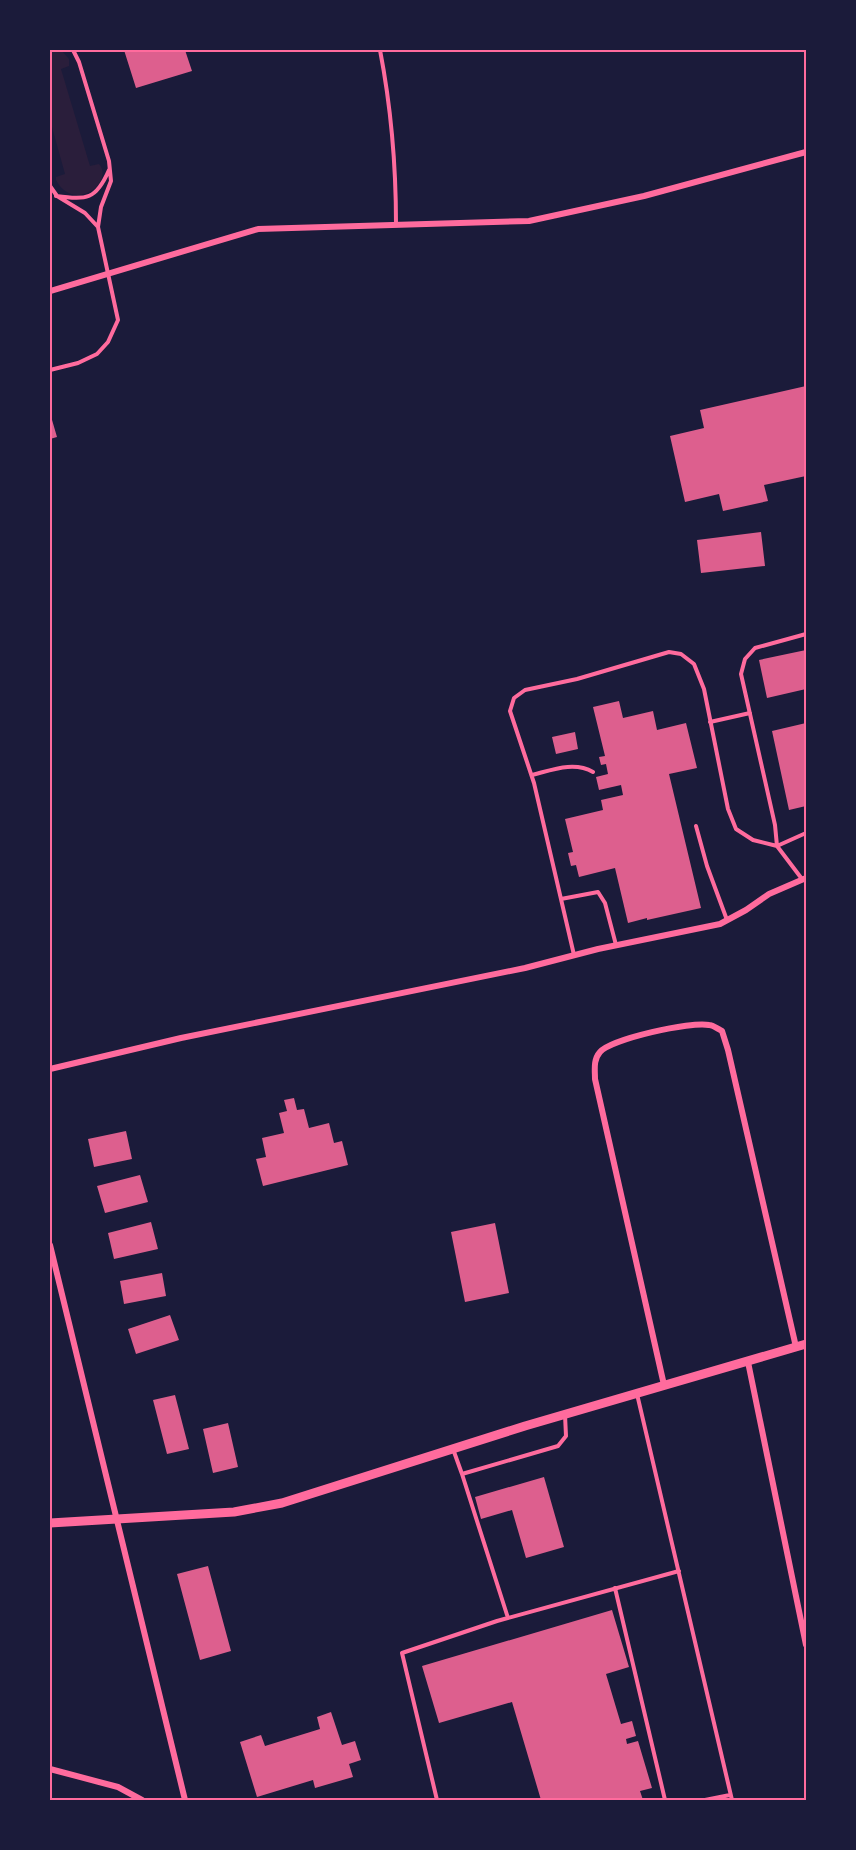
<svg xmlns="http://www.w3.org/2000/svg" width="856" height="1850" font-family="Montserrat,sans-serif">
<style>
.green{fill:#2a1e3b}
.building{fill:#dd5f8e}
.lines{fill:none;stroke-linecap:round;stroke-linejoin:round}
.service{stroke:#ff6b9d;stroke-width:4}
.minor{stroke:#ff6b9d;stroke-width:6}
.tertiary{stroke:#ff6b9d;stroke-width:9}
.neatline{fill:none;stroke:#ff6b9d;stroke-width:2}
</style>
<rect width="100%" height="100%" fill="#1b1b3a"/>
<path class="green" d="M50 50H61L69 59V66L61 69 90 166 99 164C115 182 74 214 56 180V177L65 174 50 120Z"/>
<path class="building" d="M124 50H185L192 71 136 88Z
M806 386V476L764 485 768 501 723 511 719 494 685 502 670 436 704 428 700 410Z
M50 413 57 437 50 439Z
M761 532 765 566 701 573 697 540Z
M806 650V689L767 698 759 660Z
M619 701 623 718 653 711 657 730 686 723 697 768 669 774 701 908 647 920V918L628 923 615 868 579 877 576 865 571 866 568 853 573 852 565 819 603 810 601 800 623 795 621 785 599 790 596 777 608 774 606 764 601 765 599 757 605 756 593 707Z
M806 723V806L789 810 772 731Z
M575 732 578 749 556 754 552 737Z
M294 1098 297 1110 304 1109 309 1128 329 1123 334 1143 342 1141 348 1165 263 1186 256 1159 266 1157 262 1138 284 1133 279 1113 287 1111 284 1100Z
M126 1131 132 1159 94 1167 88 1139Z
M140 1175 148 1202 105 1213 97 1186Z
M151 1222 158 1249 114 1259 108 1233Z
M495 1223 509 1293 465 1302 451 1232Z
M162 1273 166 1296 124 1304 120 1281Z
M170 1315 179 1340 136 1354 128 1329Z
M175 1395 189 1449 167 1454 153 1400Z
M228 1423 238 1467 213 1473 203 1429Z
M544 1477 564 1547 526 1558 512 1510 481 1519 475 1497Z
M208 1566 231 1651 200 1660 177 1574Z
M612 1610 629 1667 606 1674 621 1724 632 1721 636 1736 626 1739 627 1744 638 1741 652 1788 640 1791 643 1800H541L512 1702 439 1723 422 1666Z
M331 1712 342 1745 355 1741 361 1760 349 1764 353 1777 315 1788 313 1780 257 1797 240 1742 261 1735 265 1746 320 1729 317 1717Z"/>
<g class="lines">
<path class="service" d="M380 50C391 107 396 166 396 224
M50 186 57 196 85 213 98 227
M56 196C87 200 96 200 109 170
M50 370 78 363 97 354 108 342 118 320 98 227 101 207 111 181 109 161 79 62 73 50
M806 634 755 648 745 659 741 674 775 825 777 846 806 833
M710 722 750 713
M532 775C552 770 574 761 593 772
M696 826 707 866 727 920
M561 899 598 892 605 903 616 945
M574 955 534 783 510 711 514 698 525 690 577 679 669 652 681 654 694 664 704 689 728 809 736 829 753 840 777 846 802 879
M637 1394 732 1800
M453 1449 462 1474 558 1446 566 1436 565 1415
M462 1474 508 1618
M615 1588 665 1800
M437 1800 402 1653 497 1621 679 1571
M705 1800 730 1795"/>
<path class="minor" d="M50 291 258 229 529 221 644 196 806 152
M50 1069 181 1038 525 968 598 949 720 924 746 910 769 894 806 878
M50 1245 185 1800
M748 1362 806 1645
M664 1385 595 1079C595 1070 593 1060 600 1052 611 1039 691 1021 709 1025 713 1025 718 1029 722 1031L728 1050 796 1347
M50 1769 118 1787 142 1800"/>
<path class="tertiary" d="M50 1523 234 1512 282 1503 525 1426 806 1344"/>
</g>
<rect width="856" height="1850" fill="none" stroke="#1b1b3a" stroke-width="102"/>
<rect x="51" y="51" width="754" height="1748" class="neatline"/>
</svg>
